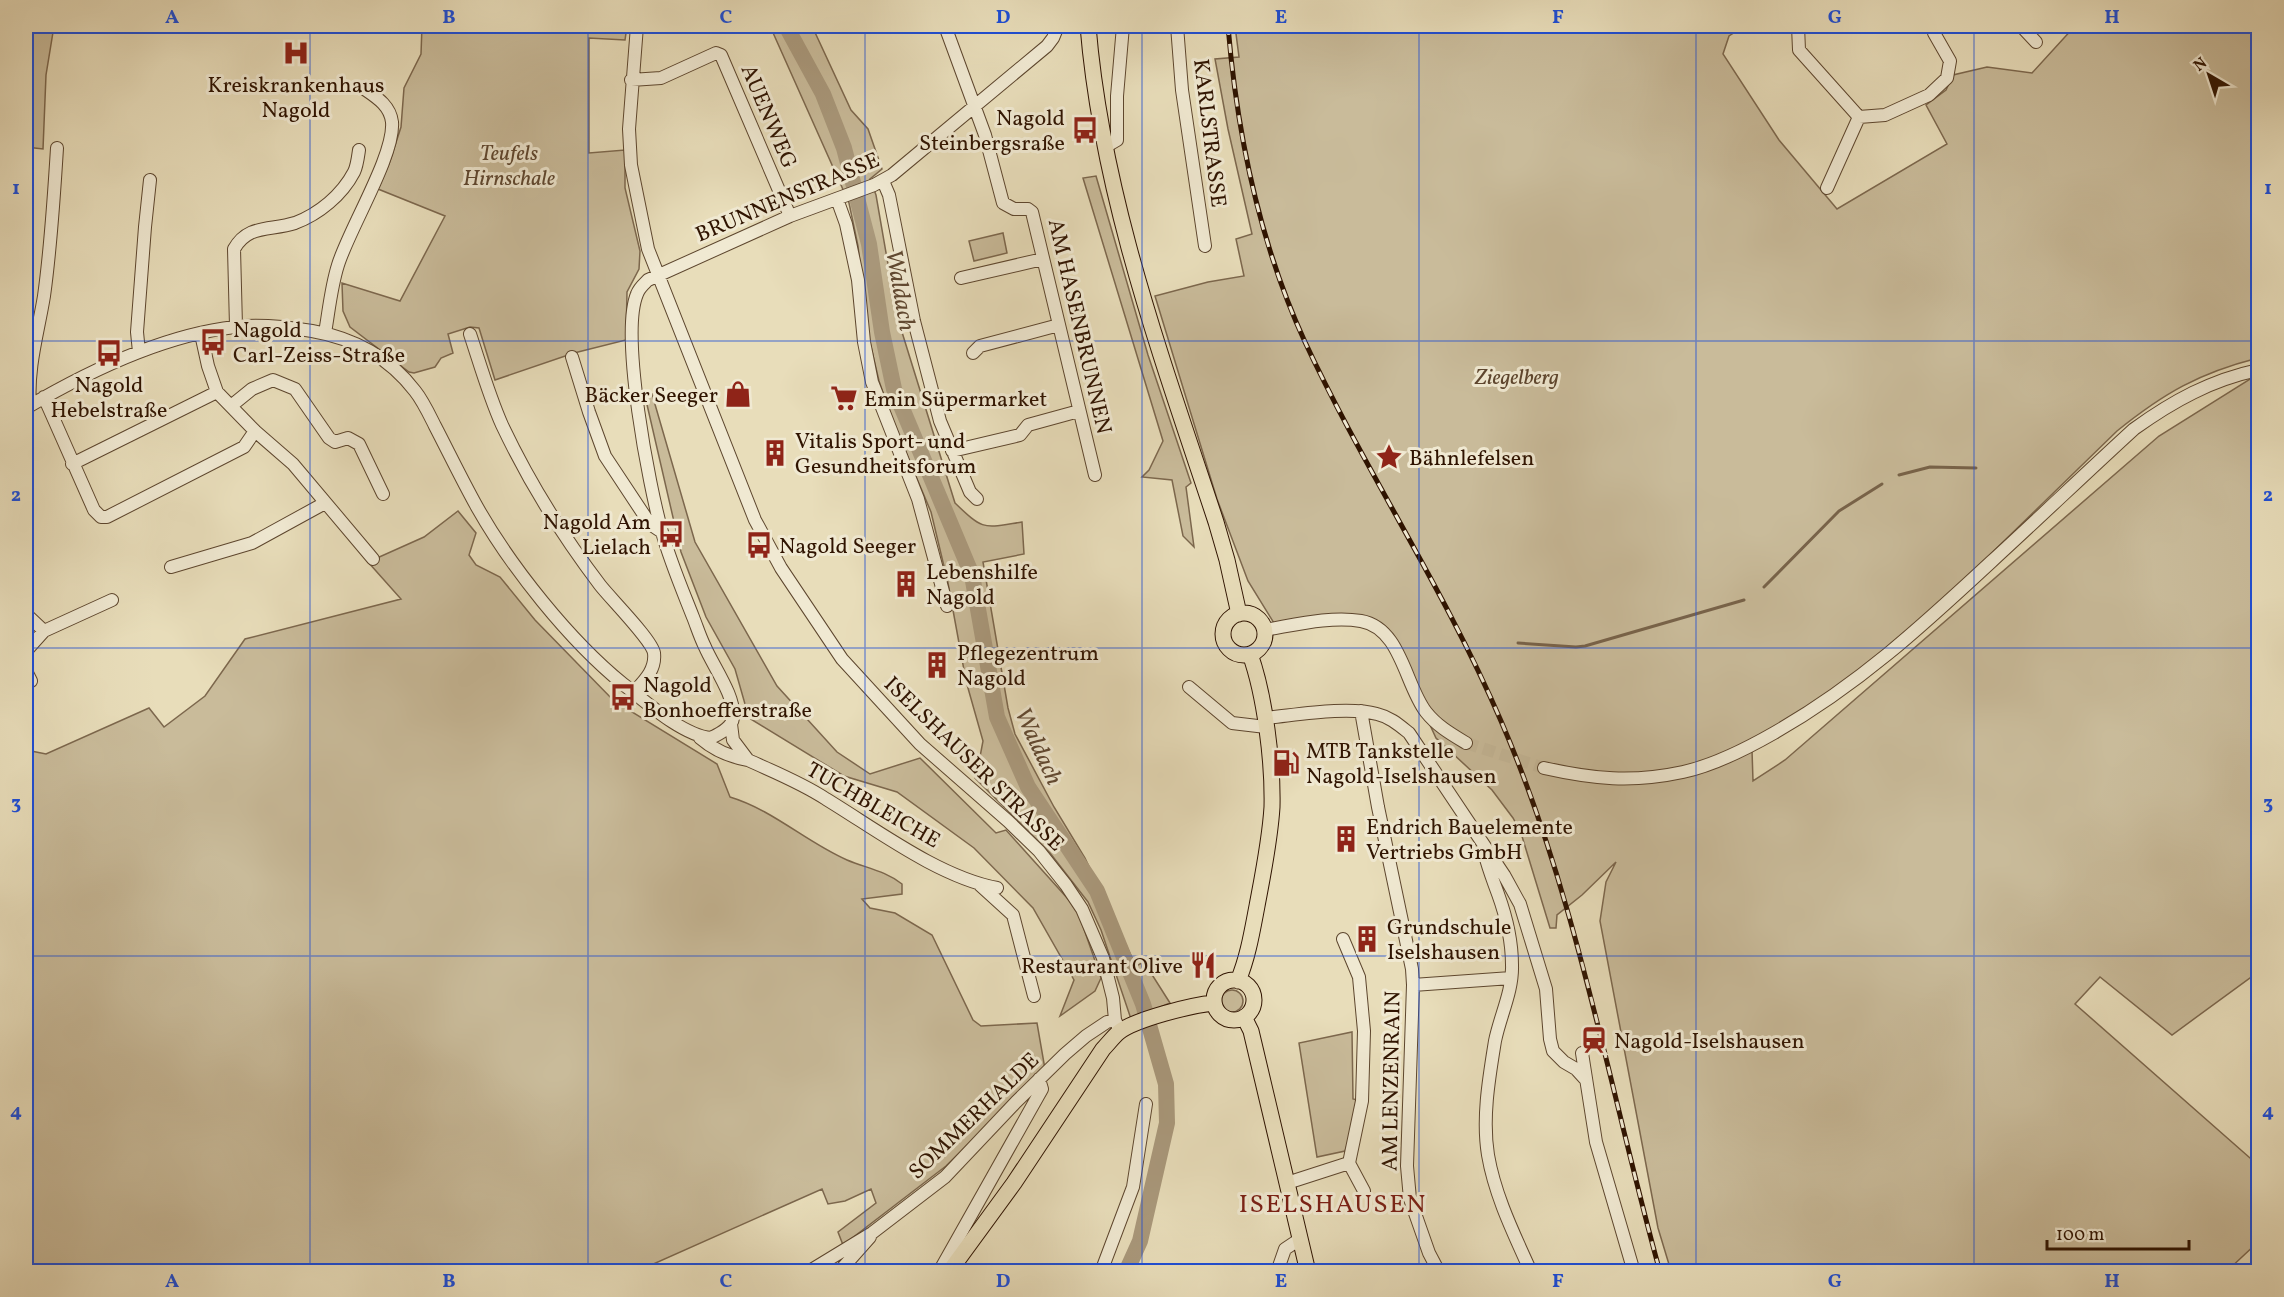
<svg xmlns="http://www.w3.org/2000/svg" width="2284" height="1297" font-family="Vollkorn,serif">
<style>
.green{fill:#c9bb9a;stroke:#7c674d;stroke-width:1.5}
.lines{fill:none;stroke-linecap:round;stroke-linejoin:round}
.stream{stroke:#78634a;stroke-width:3}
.river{stroke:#a9987b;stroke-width:16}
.minor-tunnel{stroke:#c3b595;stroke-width:12;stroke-dasharray:12 6;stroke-linecap:butt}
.minor-casing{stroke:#5d462e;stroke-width:14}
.major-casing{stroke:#2f1300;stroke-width:17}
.minor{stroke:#f0e9d2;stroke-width:12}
.major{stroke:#e8ddba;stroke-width:15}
.rail-casing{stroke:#2f1300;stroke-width:5}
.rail{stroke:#f0e9d2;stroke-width:3;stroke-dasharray:9;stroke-linecap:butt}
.grid{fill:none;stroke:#1d4ed8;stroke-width:1.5;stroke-opacity:0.55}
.labels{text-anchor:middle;stroke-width:6;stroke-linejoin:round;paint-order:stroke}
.poi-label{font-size:22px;fill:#2f1300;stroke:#f0e9d2;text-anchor:start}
.street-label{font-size:22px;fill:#2f1300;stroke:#f0e9d2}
.park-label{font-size:22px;font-style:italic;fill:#5d452e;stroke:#f0e9d2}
.water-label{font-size:24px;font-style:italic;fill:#604831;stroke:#f0e9d2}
.quarter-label{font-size:26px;letter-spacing:1.5px;fill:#7a1f14;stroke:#f0e9d2}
.neatline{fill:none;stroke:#1d4ed8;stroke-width:2}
.grid-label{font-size:20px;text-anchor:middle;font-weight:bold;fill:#1d4ed8}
</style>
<rect width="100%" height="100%" fill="#e8ddba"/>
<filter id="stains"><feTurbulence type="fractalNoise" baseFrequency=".00333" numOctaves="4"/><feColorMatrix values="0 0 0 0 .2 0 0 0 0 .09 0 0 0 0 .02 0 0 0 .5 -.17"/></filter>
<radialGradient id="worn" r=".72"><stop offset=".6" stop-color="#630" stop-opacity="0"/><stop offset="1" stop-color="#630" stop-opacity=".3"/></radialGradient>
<path class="green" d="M26 26H54L46 75 43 149 26 147Z
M422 26H627L625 40 589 38V153L625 150V188L640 251 639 269 627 292 626 340 574 353 495 380 479 328 470 327 448 334 453 353 441 358 435 367 414 373 409 372 350 327 343 311 342 283 400 301 445 216 378 189 389 164 401 127 404 88 421 54Z
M770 26H812L851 110 868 129 882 169 870 179 876 195 897 316 955 503C984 531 983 528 1022 522L1024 554 983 562 1008 708 1015 734 1054 807 1085 858 1136 966 1144 962 1170 1003 1131 1019 1101 930 1088 902 1050 853 975 778 976 773 984 775 986 764 979 762 983 741 966 681 948 583 931 512 896 429 879 381 868 334 858 246 849 203Z
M1235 26H1736L1735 32 1729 36 1723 54 1779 140 1837 209 1947 144 1926 105 1946 90 1953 75 1987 67 2032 73 2074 27 2073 26H2258V358C2199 373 2164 393 2117 431L1963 581 1860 673 1752 750 1753 781 1785 760 2159 436 2258 374V972L2172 1035 2100 977 2075 1004 2258 1165V1242L2227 1271H1671L1658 1228 1600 921 1606 882 1616 862 1582 895 1557 915 1556 928H1550L1521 833 1513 818 1492 790 1436 738 1395 649 1363 621 1277 628 1248 581 1217 499 1155 296 1208 282 1244 276 1236 239 1252 234 1228 129 1215 59 1239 57Z
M1096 176 1148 355 1191 483 1186 487 1194 547 1183 536 1172 480 1142 477 1149 470 1163 441 1083 178Z
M1003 233 1007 253 974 261 969 241Z
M652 394 695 542 777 686 837 752 870 774 920 758 996 833 1006 830 1077 909 1101 978 1095 991 1060 1016 1074 980 1033 908 974 848 897 792 844 776 749 718 735 669 706 617 681 552 645 396Z
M458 511 476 533 469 555 476 565 500 577 535 620 614 701 717 764 730 797C773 810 806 842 847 860 866 868 886 871 902 884V894L862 899 870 908 895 913 932 935 973 1020 981 1026 1037 1023 1045 1069 946 1166 843 1245 838 1232 876 1203 871 1189 845 1201 828 1204 822 1189 651 1265 650 1271H26V750L46 754 149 708 164 727 205 696 245 639 401 599 368 562 424 537Z
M1221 1001a11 11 0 1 1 22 0a11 11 0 1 1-22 0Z
M1352 1032 1353 1099 1362 1101 1345 1151 1317 1157 1299 1043Z"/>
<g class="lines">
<path class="stream" d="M1899 475 1930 467 1976 468
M1764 587 1839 511 1882 484
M1518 643 1576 647 1585 646 1744 600"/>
<path class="river" d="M786 26 823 94 844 148 869 244 882 332 894 389 972 575 997 717 1028 787 1097 891 1143 1004 1166 1084 1167 1123 1140 1241 1126 1272"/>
<path class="minor-tunnel" d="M1466 743 1544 768"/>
<defs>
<path id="minor" d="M637 26 629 129 631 165 648 249 755 520 781 568 842 659 920 744 1008 821 1039 851 1066 885 1082 909 1103 958 1113 998 1115 1020 1120 1031
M945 26 985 135 1003 203 1014 209H1028L1032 212 1095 475
M1177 26 1182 90 1205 246
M1798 26 1799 50 1859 117 1885 115 1929 95 1947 78 1950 61 1934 33V26
M2021 26 2036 42
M631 80 661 78 716 53 721 55 790 216
M1105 147 1117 140V96L1123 26
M883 181 889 195 914 321 940 421 970 492 977 499
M1827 188 1859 117
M837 199 846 224 858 280 864 342 872 382 918 499 947 606
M961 278 1043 259
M236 326 234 249C248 224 270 231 295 223 319 214 342 195 354 172 357 166 358 157 359 150
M325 333C329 310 331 287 338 265 349 229 395 155 392 122 390 105 376 97 363 88
M201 334 208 366 217 392 255 431 293 464 373 559
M470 334C480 364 489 396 502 425 529 482 562 535 600 585 610 598 652 640 654 653 656 670 644 681 634 692
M139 352 137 332 145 227 150 180
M973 353 980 346 1059 325
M572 357 589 412 605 456 650 524 662 532
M44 397 94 510 101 517H107L244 447 255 431
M30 406C27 368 38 333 44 296 51 246 54 197 57 148
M231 406 252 389 273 380 295 389 329 438 335 442 348 438 359 444 383 494
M26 408C87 372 163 335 235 327 260 324 287 327 312 331 353 338 389 357 415 391 423 401 429 414 435 426 449 453 462 480 477 507 511 567 569 640 623 684 646 702 682 735 711 738 719 734 732 728 733 718 736 697 713 666 705 647 700 637 697 627 693 617 682 589 670 561 662 532 649 486 620 335 637 294 639 288 644 284 648 280L790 216 874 185 892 175 1047 46 1053 38 1058 26
M952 451 1020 435 1028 425 1079 411
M72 464 217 392
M171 567 252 543 325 503
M26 614 44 631
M1264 630C1295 625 1330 616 1361 621 1401 628 1405 685 1426 712 1437 726 1451 734 1466 743
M26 651 44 631 112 600
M26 671 31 681
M1189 687 1232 723 1266 727
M1361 711 1378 807 1412 969 1413 985 1407 1166 1410 1199 1429 1253 1439 1272
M1265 718C1297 715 1347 706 1377 714 1390 717 1399 725 1409 733L1504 875 1520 904 1546 989 1550 1039 1553 1051 1564 1062 1576 1069 1586 1080
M731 724 733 740 748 760
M700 738C714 750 730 757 748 760 774 772 802 783 826 799 877 830 939 877 997 888
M1544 768C1593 779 1632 783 1683 772 1715 765 1746 749 1774 733 1858 685 1921 627 1991 562 2039 518 2086 473 2134 429 2173 401 2211 380 2258 370
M1487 852 1485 855C1488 868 1493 880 1498 894 1506 916 1512 942 1512 965 1513 991 1500 1016 1495 1041 1489 1078 1482 1118 1488 1155 1495 1196 1514 1234 1531 1272
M980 885 1013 915 1034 996
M1413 985 1511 978
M1582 1053 1596 1142 1634 1272
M1349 1163 1364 1191
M1287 1183 1349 1163 1362 1101 1364 1031 1359 977 1343 939
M808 1272 872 1233 945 1177 1016 1102 1065 1054 1086 1036 1107 1022 1115 1020
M839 1272 870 1237
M939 1272 1042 1089 1039 1079
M1101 1272 1133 1187 1146 1104
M1277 1272 1285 1249 1300 1239"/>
<path id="major" d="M1088 26C1102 197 1163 361 1216 522L1227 560 1239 614
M1223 634a21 21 0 1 1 42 0a21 21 0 1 1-42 0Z
M1214 1000a20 20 0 1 1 40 0a20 20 0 1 1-40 0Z
M1238 981C1248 957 1252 932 1257 906 1263 874 1270 840 1272 807 1273 762 1265 696 1250 654
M1244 1017 1251 1031 1308 1272
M949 1272 1014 1183 1103 1049C1108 1044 1113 1037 1119 1032 1136 1019 1192 1005 1214 1003"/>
</defs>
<use href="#minor" class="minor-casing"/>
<use href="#major" class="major-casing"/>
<use href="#minor" class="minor"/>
<use href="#major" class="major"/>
<defs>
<path id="rail" d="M1228 26C1237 134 1259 242 1305 342 1365 471 1445 590 1501 721 1577 897 1609 1088 1660 1272"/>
</defs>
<use href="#rail" class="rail-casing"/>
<use href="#rail" class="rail"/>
</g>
<path class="grid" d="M310 26V1272M588 26V1272M865 26V1272M1142 26V1272M1419 26V1272M1696 26V1272M1974 26V1272M26 341H2258M26 648H2258M26 956H2258"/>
<defs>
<symbol id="hospital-bare" viewBox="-9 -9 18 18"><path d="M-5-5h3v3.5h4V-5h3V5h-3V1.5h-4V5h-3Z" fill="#8f2418" stroke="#f0e9d2" stroke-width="2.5" paint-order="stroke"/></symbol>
<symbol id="bus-bare" viewBox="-9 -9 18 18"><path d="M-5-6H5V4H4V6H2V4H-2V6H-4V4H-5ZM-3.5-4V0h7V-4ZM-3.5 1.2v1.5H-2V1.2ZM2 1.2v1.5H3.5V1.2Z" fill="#8f2418" stroke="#f0e9d2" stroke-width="2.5" paint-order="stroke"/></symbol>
<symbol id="shop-bare" viewBox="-9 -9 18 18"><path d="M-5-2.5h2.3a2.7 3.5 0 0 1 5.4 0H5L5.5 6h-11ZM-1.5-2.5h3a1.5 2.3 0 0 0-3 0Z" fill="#8f2418" stroke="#f0e9d2" stroke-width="2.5" paint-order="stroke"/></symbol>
<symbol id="supermarket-bare" viewBox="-9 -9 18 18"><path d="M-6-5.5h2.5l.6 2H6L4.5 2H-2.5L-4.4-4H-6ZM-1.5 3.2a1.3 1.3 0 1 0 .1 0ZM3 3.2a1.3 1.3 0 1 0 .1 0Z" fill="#8f2418" stroke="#f0e9d2" stroke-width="2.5" paint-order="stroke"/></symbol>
<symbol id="building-bare" viewBox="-9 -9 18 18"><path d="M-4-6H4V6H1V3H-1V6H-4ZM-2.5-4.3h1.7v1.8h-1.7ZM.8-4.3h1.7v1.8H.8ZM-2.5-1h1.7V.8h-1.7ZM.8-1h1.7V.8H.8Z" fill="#8f2418" stroke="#f0e9d2" stroke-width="2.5" paint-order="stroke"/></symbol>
<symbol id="sight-bare" viewBox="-9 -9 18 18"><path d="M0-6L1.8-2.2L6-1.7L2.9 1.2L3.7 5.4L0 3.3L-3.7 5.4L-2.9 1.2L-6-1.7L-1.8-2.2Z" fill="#8f2418" stroke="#f0e9d2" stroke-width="2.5" paint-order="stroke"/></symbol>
<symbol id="fuel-bare" viewBox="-9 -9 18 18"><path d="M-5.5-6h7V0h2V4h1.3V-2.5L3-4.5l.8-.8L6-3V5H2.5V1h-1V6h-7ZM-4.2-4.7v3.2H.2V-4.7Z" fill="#8f2418" stroke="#f0e9d2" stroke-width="2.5" paint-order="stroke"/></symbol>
<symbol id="restaurant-bare" viewBox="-9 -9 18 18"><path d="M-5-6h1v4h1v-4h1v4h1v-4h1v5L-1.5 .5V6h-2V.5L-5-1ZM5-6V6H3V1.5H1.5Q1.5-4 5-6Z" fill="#8f2418" stroke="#f0e9d2" stroke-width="2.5" paint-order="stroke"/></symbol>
<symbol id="station-bare" viewBox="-9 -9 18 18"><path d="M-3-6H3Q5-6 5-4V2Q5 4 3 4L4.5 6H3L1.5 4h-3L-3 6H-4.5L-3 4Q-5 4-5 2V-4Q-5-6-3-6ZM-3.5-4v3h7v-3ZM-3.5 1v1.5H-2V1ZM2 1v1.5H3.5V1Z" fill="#8f2418" stroke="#f0e9d2" stroke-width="2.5" paint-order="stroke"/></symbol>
</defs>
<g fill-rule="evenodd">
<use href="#hospital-bare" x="277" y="34" width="38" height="38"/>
<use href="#bus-bare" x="1066" y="111" width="38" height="38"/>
<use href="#bus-bare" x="194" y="323" width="38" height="38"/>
<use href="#bus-bare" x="90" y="334" width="38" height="38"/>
<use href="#shop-bare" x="719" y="375" width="38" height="38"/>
<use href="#supermarket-bare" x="825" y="379" width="38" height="38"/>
<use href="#building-bare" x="756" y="434" width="38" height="38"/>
<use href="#sight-bare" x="1370" y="438" width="38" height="38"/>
<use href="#bus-bare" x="652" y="515" width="38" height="38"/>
<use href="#bus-bare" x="740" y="526" width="38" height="38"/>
<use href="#building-bare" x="887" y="565" width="38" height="38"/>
<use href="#building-bare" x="918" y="646" width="38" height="38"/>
<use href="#bus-bare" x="604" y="678" width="38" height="38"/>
<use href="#fuel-bare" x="1267" y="744" width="38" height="38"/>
<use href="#building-bare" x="1327" y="820" width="38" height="38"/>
<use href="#building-bare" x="1348" y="920" width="38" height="38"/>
<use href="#restaurant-bare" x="1184" y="946" width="38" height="38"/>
<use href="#station-bare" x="1575" y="1021" width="38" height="38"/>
</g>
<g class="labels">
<g class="poi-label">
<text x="296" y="92" text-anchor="middle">Kreiskrankenhaus<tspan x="296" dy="25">Nagold</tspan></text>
<text x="1065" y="125" text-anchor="end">Nagold<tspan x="1065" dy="25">Steinbergsraße</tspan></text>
<text x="233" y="337">Nagold<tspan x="233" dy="25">Carl-Zeiss-Straße</tspan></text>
<text x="109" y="392" text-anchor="middle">Nagold<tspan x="109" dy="25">Hebelstraße</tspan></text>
<text x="718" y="402" text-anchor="end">Bäcker Seeger</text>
<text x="864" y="406">Emin Süpermarket</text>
<text x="795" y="448">Vitalis Sport- und<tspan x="795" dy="25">Gesundheitsforum</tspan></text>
<text x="1409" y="465">Bähnlefelsen</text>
<text x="651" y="529" text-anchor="end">Nagold Am<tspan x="651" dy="25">Lielach</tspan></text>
<text x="779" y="553">Nagold Seeger</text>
<text x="926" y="579">Lebenshilfe<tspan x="926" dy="25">Nagold</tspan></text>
<text x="957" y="660">Pflegezentrum<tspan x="957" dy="25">Nagold</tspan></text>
<text x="643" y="692">Nagold<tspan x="643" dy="25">Bonhoefferstraße</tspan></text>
<text x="1306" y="758">MTB Tankstelle<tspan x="1306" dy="25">Nagold-Iselshausen</tspan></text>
<text x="1366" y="834">Endrich Bauelemente<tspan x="1366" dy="25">Vertriebs GmbH</tspan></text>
<text x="1387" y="934">Grundschule<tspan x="1387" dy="25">Iselshausen</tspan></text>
<text x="1183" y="973" text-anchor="end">Restaurant Olive</text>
<text x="1614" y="1048">Nagold-Iselshausen</text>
</g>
<g class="street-label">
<text transform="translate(770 116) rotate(67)" y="8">AUENWEG</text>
<text transform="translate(1211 133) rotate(83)" y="8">KARLSTRASSE</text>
<text transform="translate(787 196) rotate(-23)" y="8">BRUNNENSTRASSE</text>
<text transform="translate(1081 326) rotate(77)" y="8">AM HASENBRUNNEN</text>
<text transform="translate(975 763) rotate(44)" y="8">ISELSHAUSER STRASSE</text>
<text transform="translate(874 804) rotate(30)" y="8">TUCHBLEICHE</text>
<text transform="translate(1390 1081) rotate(-89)" y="8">AM LENZENRAIN</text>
<text transform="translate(973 1115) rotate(-44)" y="8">SOMMERHALDE</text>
</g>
<g class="park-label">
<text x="509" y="160">Teufels<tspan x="509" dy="25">Hirnschale</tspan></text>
<text x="1517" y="384">Ziegelberg</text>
</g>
<g class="water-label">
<text transform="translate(901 290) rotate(80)" y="8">Waldach</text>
<text transform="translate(1039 746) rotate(65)" y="8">Waldach</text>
</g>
<g class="quarter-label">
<text x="1333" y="1212">ISELSHAUSEN</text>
</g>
</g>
<rect width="2284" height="1297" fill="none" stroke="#e8ddba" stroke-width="66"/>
<g transform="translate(2209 75) rotate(321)" stroke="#f0e9d2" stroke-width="4.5" paint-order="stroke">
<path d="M0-4.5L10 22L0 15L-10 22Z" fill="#2f1300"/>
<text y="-9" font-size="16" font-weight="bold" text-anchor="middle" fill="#2f1300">N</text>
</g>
<path d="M2047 1240v9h142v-9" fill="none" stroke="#2f1300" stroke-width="3"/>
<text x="2056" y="1240" font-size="18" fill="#2f1300" stroke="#f0e9d2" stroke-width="4.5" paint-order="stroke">100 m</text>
<rect x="33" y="33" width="2218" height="1231" class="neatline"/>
<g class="grid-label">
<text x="172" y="23">A</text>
<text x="449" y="23">B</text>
<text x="726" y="23">C</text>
<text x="1003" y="23">D</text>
<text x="1281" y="23">E</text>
<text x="1558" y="23">F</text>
<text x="1835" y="23">G</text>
<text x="2112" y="23">H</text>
<text x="16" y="194">1</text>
<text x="2268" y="194">1</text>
<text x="16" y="501">2</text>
<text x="2268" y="501">2</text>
<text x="16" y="809">3</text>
<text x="2268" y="809">3</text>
<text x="16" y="1117">4</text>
<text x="2268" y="1117">4</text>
<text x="172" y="1287">A</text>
<text x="449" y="1287">B</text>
<text x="726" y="1287">C</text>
<text x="1003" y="1287">D</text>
<text x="1281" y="1287">E</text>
<text x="1558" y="1287">F</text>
<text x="1835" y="1287">G</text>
<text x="2112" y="1287">H</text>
</g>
<rect width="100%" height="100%" filter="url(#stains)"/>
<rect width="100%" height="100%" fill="url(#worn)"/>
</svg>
